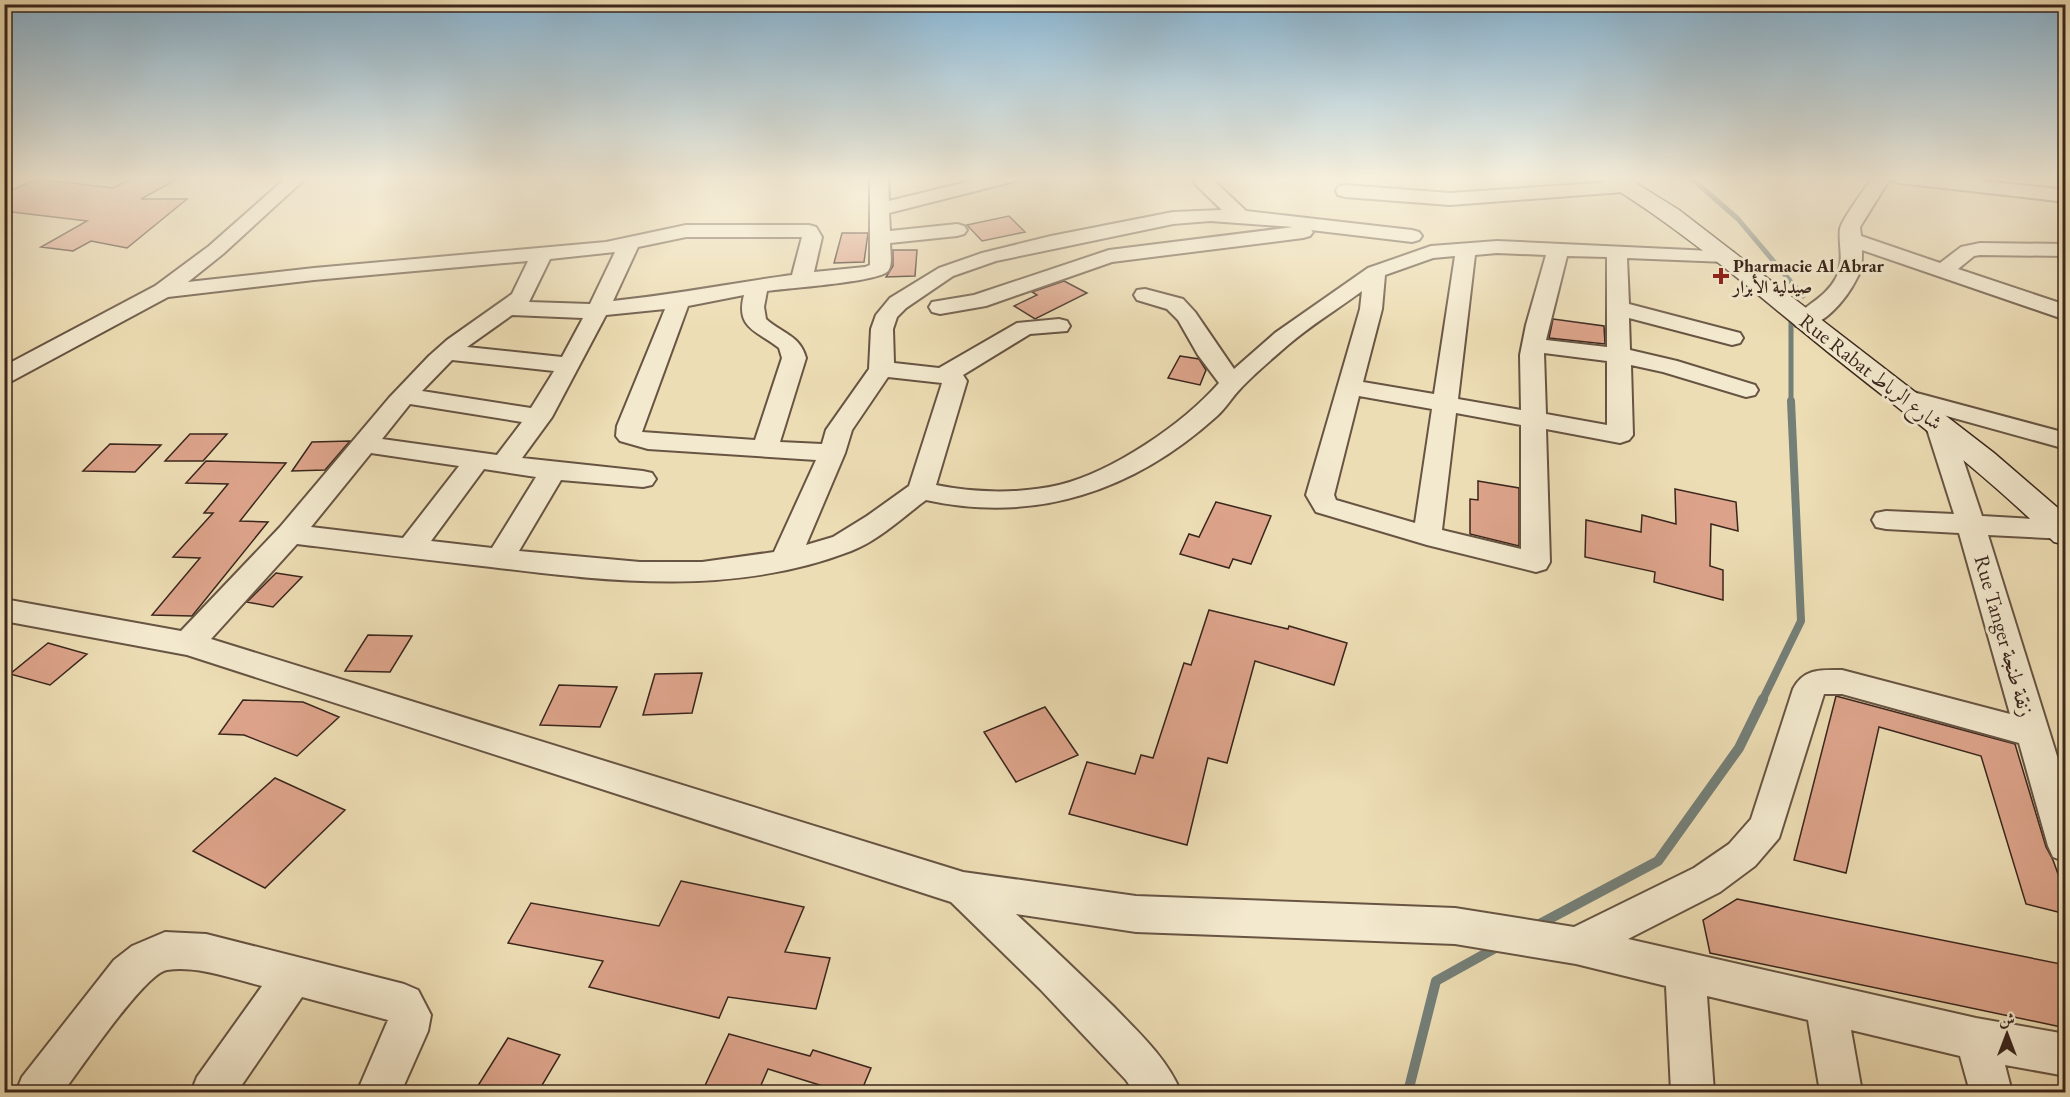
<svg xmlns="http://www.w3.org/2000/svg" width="2070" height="1097" font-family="'EB Garamond',Amiri,serif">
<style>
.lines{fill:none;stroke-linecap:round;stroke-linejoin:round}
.stream-far2{stroke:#747f78;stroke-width:5}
.stream-far1{stroke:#747f78;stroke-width:8}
.stream{stroke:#747f78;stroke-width:10}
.building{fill:#dda48b;stroke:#3a261d;stroke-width:1.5}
.lane-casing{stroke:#675443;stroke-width:3}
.street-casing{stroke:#675443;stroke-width:4}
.secondary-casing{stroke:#3a261d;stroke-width:3}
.lane{fill:#f3e9ce;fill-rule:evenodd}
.street{fill:#f3e9ce;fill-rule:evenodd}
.secondary{fill:#f3e9ce;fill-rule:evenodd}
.poi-dot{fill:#8f2418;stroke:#f3e9ce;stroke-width:2}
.labels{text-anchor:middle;stroke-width:6;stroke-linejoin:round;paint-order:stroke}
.far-poi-label{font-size:18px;font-weight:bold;fill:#3a261d;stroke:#f3e9ce;text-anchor:start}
.street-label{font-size:21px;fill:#3a261d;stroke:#f3e9ce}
</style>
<rect width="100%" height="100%" fill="#edddb4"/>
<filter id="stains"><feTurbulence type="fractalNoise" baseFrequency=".00333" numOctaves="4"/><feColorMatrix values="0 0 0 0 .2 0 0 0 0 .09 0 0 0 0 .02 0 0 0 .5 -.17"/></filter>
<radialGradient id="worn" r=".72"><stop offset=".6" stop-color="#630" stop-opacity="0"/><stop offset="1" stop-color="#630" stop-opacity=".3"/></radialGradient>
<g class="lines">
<path class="stream-far2" d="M1690 177 1738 219 1803 296
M1791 319V402"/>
<path class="stream-far1" d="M1762 701 1801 621 1791 401"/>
<path class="stream" d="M1536 926 1658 861 1739 748 1763 699
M1408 1092 1436 981 1499 946"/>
</g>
<path class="building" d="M135 177H181L141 199H187L127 248 91 241 73 251 41 247 87 221 4 211V194L36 179 113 188Z
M1009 216 1025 232 982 241 967 225Z
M842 233H868L864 262 834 263Z
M893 250H917L915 276 886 277 893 266Z
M1064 281 1087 293 1035 319 1014 306 1037 295 1032 292Z
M1553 319 1604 326 1605 344 1549 338Z
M1180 356 1199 359 1206 370 1200 385 1168 378Z
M190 434H227L203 461H165Z
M350 441 325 470 292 471 312 442Z
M110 444 161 445 135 472 83 471Z
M206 461 286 463 240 521 268 522 192 616 152 615 200 558 173 557 213 513H204L228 484 186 483Z
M1478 481 1519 488V546L1470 534V499L1478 500Z
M1675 489 1736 502 1738 531 1711 524 1710 566 1723 570V600L1654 582 1655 572 1585 557 1586 520 1641 532 1642 515 1676 524Z
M1216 502 1271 516 1251 564 1233 559 1229 568 1180 554 1189 534 1199 537Z
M276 573 302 577 273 607 247 602Z
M1209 610 1288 629 1289 626 1347 643 1334 685 1255 661 1227 763 1208 758 1187 845 1069 814 1087 762 1135 774 1141 755 1153 758 1184 663 1191 665Z
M368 635 412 636 390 672 345 671Z
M48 643 87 654 50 685 10 674Z
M702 673 692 713 643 715 655 674Z
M559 685 617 687 600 727 540 725Z
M1836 696 2015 744 2046 847 2053 860 2066 896V914L2026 904 1981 756 1879 727 1846 873 1794 860Z
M243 700 303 702 339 717 297 756 244 735 219 734Z
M1045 707 1078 755 1016 782 984 732Z
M275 778 345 810 265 888 193 851Z
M681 881 804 907 785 952 830 958 816 1009 728 997 719 1018 589 987 603 961 508 943 531 903 659 926Z
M1737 899 2066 965V1028L1710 953 1703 920Z
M729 1034 810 1056 813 1050 871 1068 861 1092H842L768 1069 758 1092H702Z
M508 1038 560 1055 538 1092H474Z"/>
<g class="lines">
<defs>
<path id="lane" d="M1633 177H1643L1632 189H1626L1624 187Z"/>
<path id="street" d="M287 177H307L223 254 188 282 314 268 606 242 686 225H809L816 227 822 237 814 272 865 267 870 265V177H888L889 201 987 177H1017L1015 181 889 213 890 231 957 224 964 226 967 230 964 234 957 236 890 243C890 250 893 265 888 271 879 282 787 288 767 291L764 307 766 319C781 333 800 335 806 358L780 442 822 444 826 430 869 369 871 329 876 315 890 298 939 268 982 253 1051 236 1173 212 1222 210 1196 185 1194 181 1196 177H1210L1246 211 1412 230 1419 232 1422 236 1419 240 1412 242 1311 230 1313 232 1310 236 1303 238 1112 262 986 306 940 314 932 312 929 307 932 302 974 295 1109 250 1293 227 1210 221 1173 224 996 261 953 276 906 308 897 317 893 329 894 363 939 368 1017 323 1059 319 1067 321 1070 326 1067 331 1030 334 963 375 967 381 936 485C975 493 1020 494 1059 485 1113 472 1183 424 1219 383L1198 355 1178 320 1167 309 1137 300 1134 295 1137 290 1145 289 1183 299 1195 312 1234 369 1275 333 1368 268 1431 246 1497 241 1733 252 1736 256 1733 260 1726 262 1627 258 1629 304 1740 333 1743 338 1740 343 1732 345 1629 318 1630 350 1677 361 1755 385 1758 390 1755 395 1746 397 1663 372 1631 365 1633 435 1629 440 1620 443 1546 429 1550 562 1546 569 1536 572 1427 545 1316 512 1306 495 1360 309 1362 291C1338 309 1311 325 1288 345 1272 359 1255 373 1241 388 1232 397 1226 408 1217 416 1134 491 1036 524 926 500 903 517 878 541 851 551 735 596 611 582 491 567 426 560 362 552 297 544L211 639 963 872 1136 896 1455 908 1574 927 1694 868 1729 844 1751 819 1793 689C1804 668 1821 670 1842 670L2010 714 1959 533 1886 529 1876 527 1872 520 1876 513 1886 511 1954 514 1926 426 1930 421 1939 418 1948 421 1952 426 1982 516 2066 521V539L1988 535 2066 785V862L2053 857 2048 846 2019 743 1842 694H1824L1779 838 1755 866 1720 892 1628 939 1976 1018 2066 1034V1076L2005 1065 2012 1092H1970L1960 1056 1851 1030 1862 1092H1820L1808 1020 1707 996 1714 1092H1671L1666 986 1576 964 1455 944 1136 932 1016 914C1049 944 1081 975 1113 1006 1139 1033 1166 1057 1181 1092H1134L1126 1080 1040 989 951 902 187 655 4 621V599L181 631 280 527 389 398 429 356 447 340 512 294 528 261 314 280 168 297 12 381 4 383V366L155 286 209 246ZM686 237H802L792 275C733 283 673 295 613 301L638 247ZM615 252 590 304 529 302 550 259ZM1497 253 1546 255 1526 325 1520 355 1521 410 1458 399 1475 255ZM1455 256 1434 394 1363 382 1382 309 1385 275 1433 258ZM1567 256 1607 257V347L1546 340ZM744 295C735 329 758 331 779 348L782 358 755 440 642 432 688 306ZM665 309 617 426 616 436 620 441 648 449 816 460 774 552 702 562H640L519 551 561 480 643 487 652 485 656 479 652 473 643 471 522 458 552 417 606 315ZM512 315 583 318 562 357 467 347ZM1544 353 1607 361V425L1546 414ZM452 360 554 371 531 408 422 391ZM888 377 942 383 909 486 867 516 833 537 806 545 845 453 852 430ZM1359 396 1432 409 1415 523 1336 500 1334 495ZM410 404 522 422 497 455 382 439ZM1456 413 1521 425V549L1442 530ZM371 453 459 466 403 538 311 527ZM484 469 536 477 492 548 431 541Z
M1873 177H1945L2066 190V202L1900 183 1893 181 1891 177 1860 227 1861 236 1940 263 1961 247 1980 243 2066 244V256L1980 255 1974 256 1958 269 2066 305V320L1862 250C1862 260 1862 270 1857 278 1847 298 1821 332 1796 326L1793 321C1804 304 1824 300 1836 278 1845 261 1838 245 1840 229 1842 219 1866 187 1873 177Z
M1629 181 1636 183 1638 187 1636 191 1450 205 1345 197 1338 195 1336 191 1338 187 1345 185 1450 193Z
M1898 388 2066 433V449L1889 400 1886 395 1889 390Z
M165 932 206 934 404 984 418 990 431 1015 428 1031 401 1092H357L388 1020 302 997 237 1092H191L197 1077 262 986C234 979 196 965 167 970 145 973 79 1071 63 1092H16L22 1077 114 960 132 946Z"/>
<path id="secondary" d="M1602 177H1626L1679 210 1994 453 2066 515V545L2054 542C1984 472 1905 414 1828 352 1755 293 1685 231 1604 182Z"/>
</defs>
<use href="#lane" class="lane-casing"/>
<use href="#street" class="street-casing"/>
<use href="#secondary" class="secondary-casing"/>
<use href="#lane" class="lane"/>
<use href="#street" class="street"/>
<use href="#secondary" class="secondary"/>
</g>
<linearGradient id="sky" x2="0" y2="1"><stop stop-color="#89b6d4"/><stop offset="0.54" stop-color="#f7f0dd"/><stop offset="1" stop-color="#f7f0dd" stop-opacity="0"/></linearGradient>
<rect width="2070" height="330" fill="url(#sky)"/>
<path class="poi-dot" d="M1718 267h6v6h6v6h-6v6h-6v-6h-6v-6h6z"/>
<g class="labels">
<g class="far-poi-label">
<text x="1733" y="272">Pharmacie Al Abrar<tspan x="1733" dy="21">صيدلية الأبرار</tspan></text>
</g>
<g class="street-label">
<text transform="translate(1871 372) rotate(38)" y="7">Rue Rabat شارع الرباط</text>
<text transform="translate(2004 636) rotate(74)" y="7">Rue Tanger زنقة طنجة</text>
</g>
</g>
<rect width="2070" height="1097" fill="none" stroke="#edddb4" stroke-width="24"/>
<rect x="6" y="6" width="2058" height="1085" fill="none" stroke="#3a261d" stroke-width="3"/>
<rect x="12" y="12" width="2046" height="1073" fill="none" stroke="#3a261d" stroke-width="1.5"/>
<g transform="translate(2007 1034)" stroke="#f3e9ce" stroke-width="4.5" paint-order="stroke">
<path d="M0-4.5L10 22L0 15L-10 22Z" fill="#3a261d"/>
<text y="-9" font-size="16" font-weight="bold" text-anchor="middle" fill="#3a261d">ش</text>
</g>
<rect width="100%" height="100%" filter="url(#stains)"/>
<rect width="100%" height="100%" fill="url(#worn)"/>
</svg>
